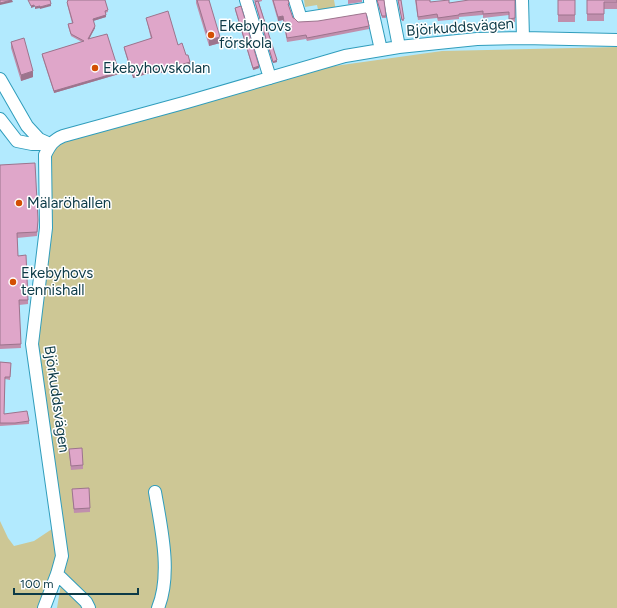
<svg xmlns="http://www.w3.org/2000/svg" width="617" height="608" font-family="Figtree,sans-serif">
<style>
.green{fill:#cdc795}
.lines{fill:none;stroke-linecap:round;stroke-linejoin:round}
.minor-casing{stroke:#309dbc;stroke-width:14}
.minor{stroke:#fff;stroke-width:12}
.wall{fill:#c08fad}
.shaded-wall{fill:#9c748d}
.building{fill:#dfa6c9;stroke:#9c748d}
.poi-dot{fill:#d34f04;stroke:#fff;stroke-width:1.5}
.labels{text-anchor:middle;stroke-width:3;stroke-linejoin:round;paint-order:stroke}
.poi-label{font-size:15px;fill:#0c3a47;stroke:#fff;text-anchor:start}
.street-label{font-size:15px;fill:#0c3a47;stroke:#fff}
</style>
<rect width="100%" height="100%" fill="#b2eafe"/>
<path class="green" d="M304 0H334L336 11 319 14 317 5 305 7Z
M617 47V608H57L66 554 49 423 36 342 48 158 53 148 64 140 313 69 442 51Z
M0 521 8 538 14 546 34 541 52 529 54 545 58 552 40 608H0Z"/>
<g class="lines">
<defs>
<path id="minor" d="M246 0 270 78
M295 0 301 19 371 8
M390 0 399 47
M522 0 523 38
M370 1 381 50
M0 79 27 126 39 139 50 144
M0 119 17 141 32 144H49
M155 492C161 527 172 574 158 608
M57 574 86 602 89 608
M44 608 57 574 62 556 32 344 46 228 45 155C50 145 53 140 63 136L187 102 345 56 399 47 477 39 523 38 617 40"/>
</defs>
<use href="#minor" class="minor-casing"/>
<use href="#minor" class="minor"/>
</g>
<path class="wall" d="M67 0H105L108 12 105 13 106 17 93 21 95 28 89 39 119 74 54 93 42 56V54L82 42 71 36 68 26V24L72 23 67 4V2H68Z
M196 0H209L220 43 209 46 196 3Z
M254 0H262V1L259 2 277 62 273 63Z
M272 0H288L289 7 293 18 298 22 369 26V29L307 41 306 39 287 42 283 20 278 21Z
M348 0H362V2L348 4Z
M377 0H384L386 18H382Z
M398 0H401L404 21H402Z
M415 0H430V2L449 3 515 0V22H509V15L483 18V15L459 17V19L438 21 437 18 418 20Z
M558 0H575V22H558Z
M587 0H617V9H604V21H587Z
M235 8 259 68 253 70 235 10Z
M146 18 178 45 186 55 190 64 181 67V71L174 73 173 70 161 73 160 70 133 78 124 49V47L151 39Z
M11 42 33 77 21 81 11 48Z
M0 165 38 224 37 236 17 238 18 256 28 300V304L19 305 21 348 0 349Z
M0 362 11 363 10 380 5 379 4 414 29 421V424L15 425 0 426Z
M69 453 83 465V469L71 470Z
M72 493 90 508V512L74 513Z"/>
<path class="shaded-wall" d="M12 0 13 2 0 5V3Z
M51 4V6L40 9V7Z
M34 5V7L31 8V6Z
M40 6V8L35 9V7Z
M106 15V17L93 21V19Z
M283 16V20L278 21V17Z
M95 26V28L88 41V39Z
M220 37V43L209 46V40Z
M277 60V62L273 63V62Z
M190 62V64L180 67V65Z
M259 66V68L253 70V68Z
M160 68V70L133 78V76Z
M173 68V70L161 73V71Z
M181 69V71L174 73V71Z
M33 71V77L21 81V75Z
M119 72V74L54 93V91Z"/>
<path class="building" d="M0 0H12L0 3Z
M28 0H50L51 4 40 7V6L35 7 34 5 31 6Z
M68 0H105L108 10 105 11 106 15 93 19 95 26 88 39 107 34 119 72 54 91 42 54 84 41 71 34 68 24 73 23 67 2 68 1Z
M197 0H209L220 37 209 40Z
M273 0H288L289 3 288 4 293 18H294L298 22 318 21 366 13 369 26 307 38 306 35 287 38 283 16 278 17Z
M377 0H384L386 16H382Z
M398 0H401L404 19 402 20Z
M416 0H430V2L449 0V3L469 0H515V18L509 19V12L483 14V11L459 14V15L438 18 437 14 418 17Z
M558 0H575V15H558Z
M587 0H617V2H604V14H587Z
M258 1 277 60 273 62 255 2Z
M241 6 259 66 253 68 235 8Z
M168 11 178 45 182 43 186 55H188L190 62 180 65 181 69 174 71 173 68 161 71 160 68 133 76 124 47 152 38 146 18Z
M24 38 33 71 21 75 11 42Z
M35 163 38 220 37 232 17 233 18 256 26 255 28 300H19L21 344 0 345V165Z
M0 362 11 363 10 377H5L4 414 27 411 29 421 15 423H0Z
M82 448 83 465 71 466 69 449Z
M89 488 90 508 74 509 72 489Z"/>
<g class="poi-dot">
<circle cx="211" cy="35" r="4"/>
<circle cx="95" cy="68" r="4"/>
<circle cx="19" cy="203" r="4"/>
<circle cx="13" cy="282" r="4"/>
</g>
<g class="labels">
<g class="poi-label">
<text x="219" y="31">Ekebyhovs<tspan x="219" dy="17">förskola</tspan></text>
<text x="103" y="73">Ekebyhovskolan</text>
<text x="27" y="208">Mälaröhallen</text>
<text x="21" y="278">Ekebyhovs<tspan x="21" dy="17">tennishall</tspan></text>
</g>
<g class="street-label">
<text transform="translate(460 27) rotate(-4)" y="5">Björkuddsvägen</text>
<text transform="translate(57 399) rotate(82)" y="5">Björkuddsvägen</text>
</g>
</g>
<path d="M14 588v6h124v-6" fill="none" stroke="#0c3a47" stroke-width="2"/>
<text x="20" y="588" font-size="12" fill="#0c3a47" stroke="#ffffff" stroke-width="3" paint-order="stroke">100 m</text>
</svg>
